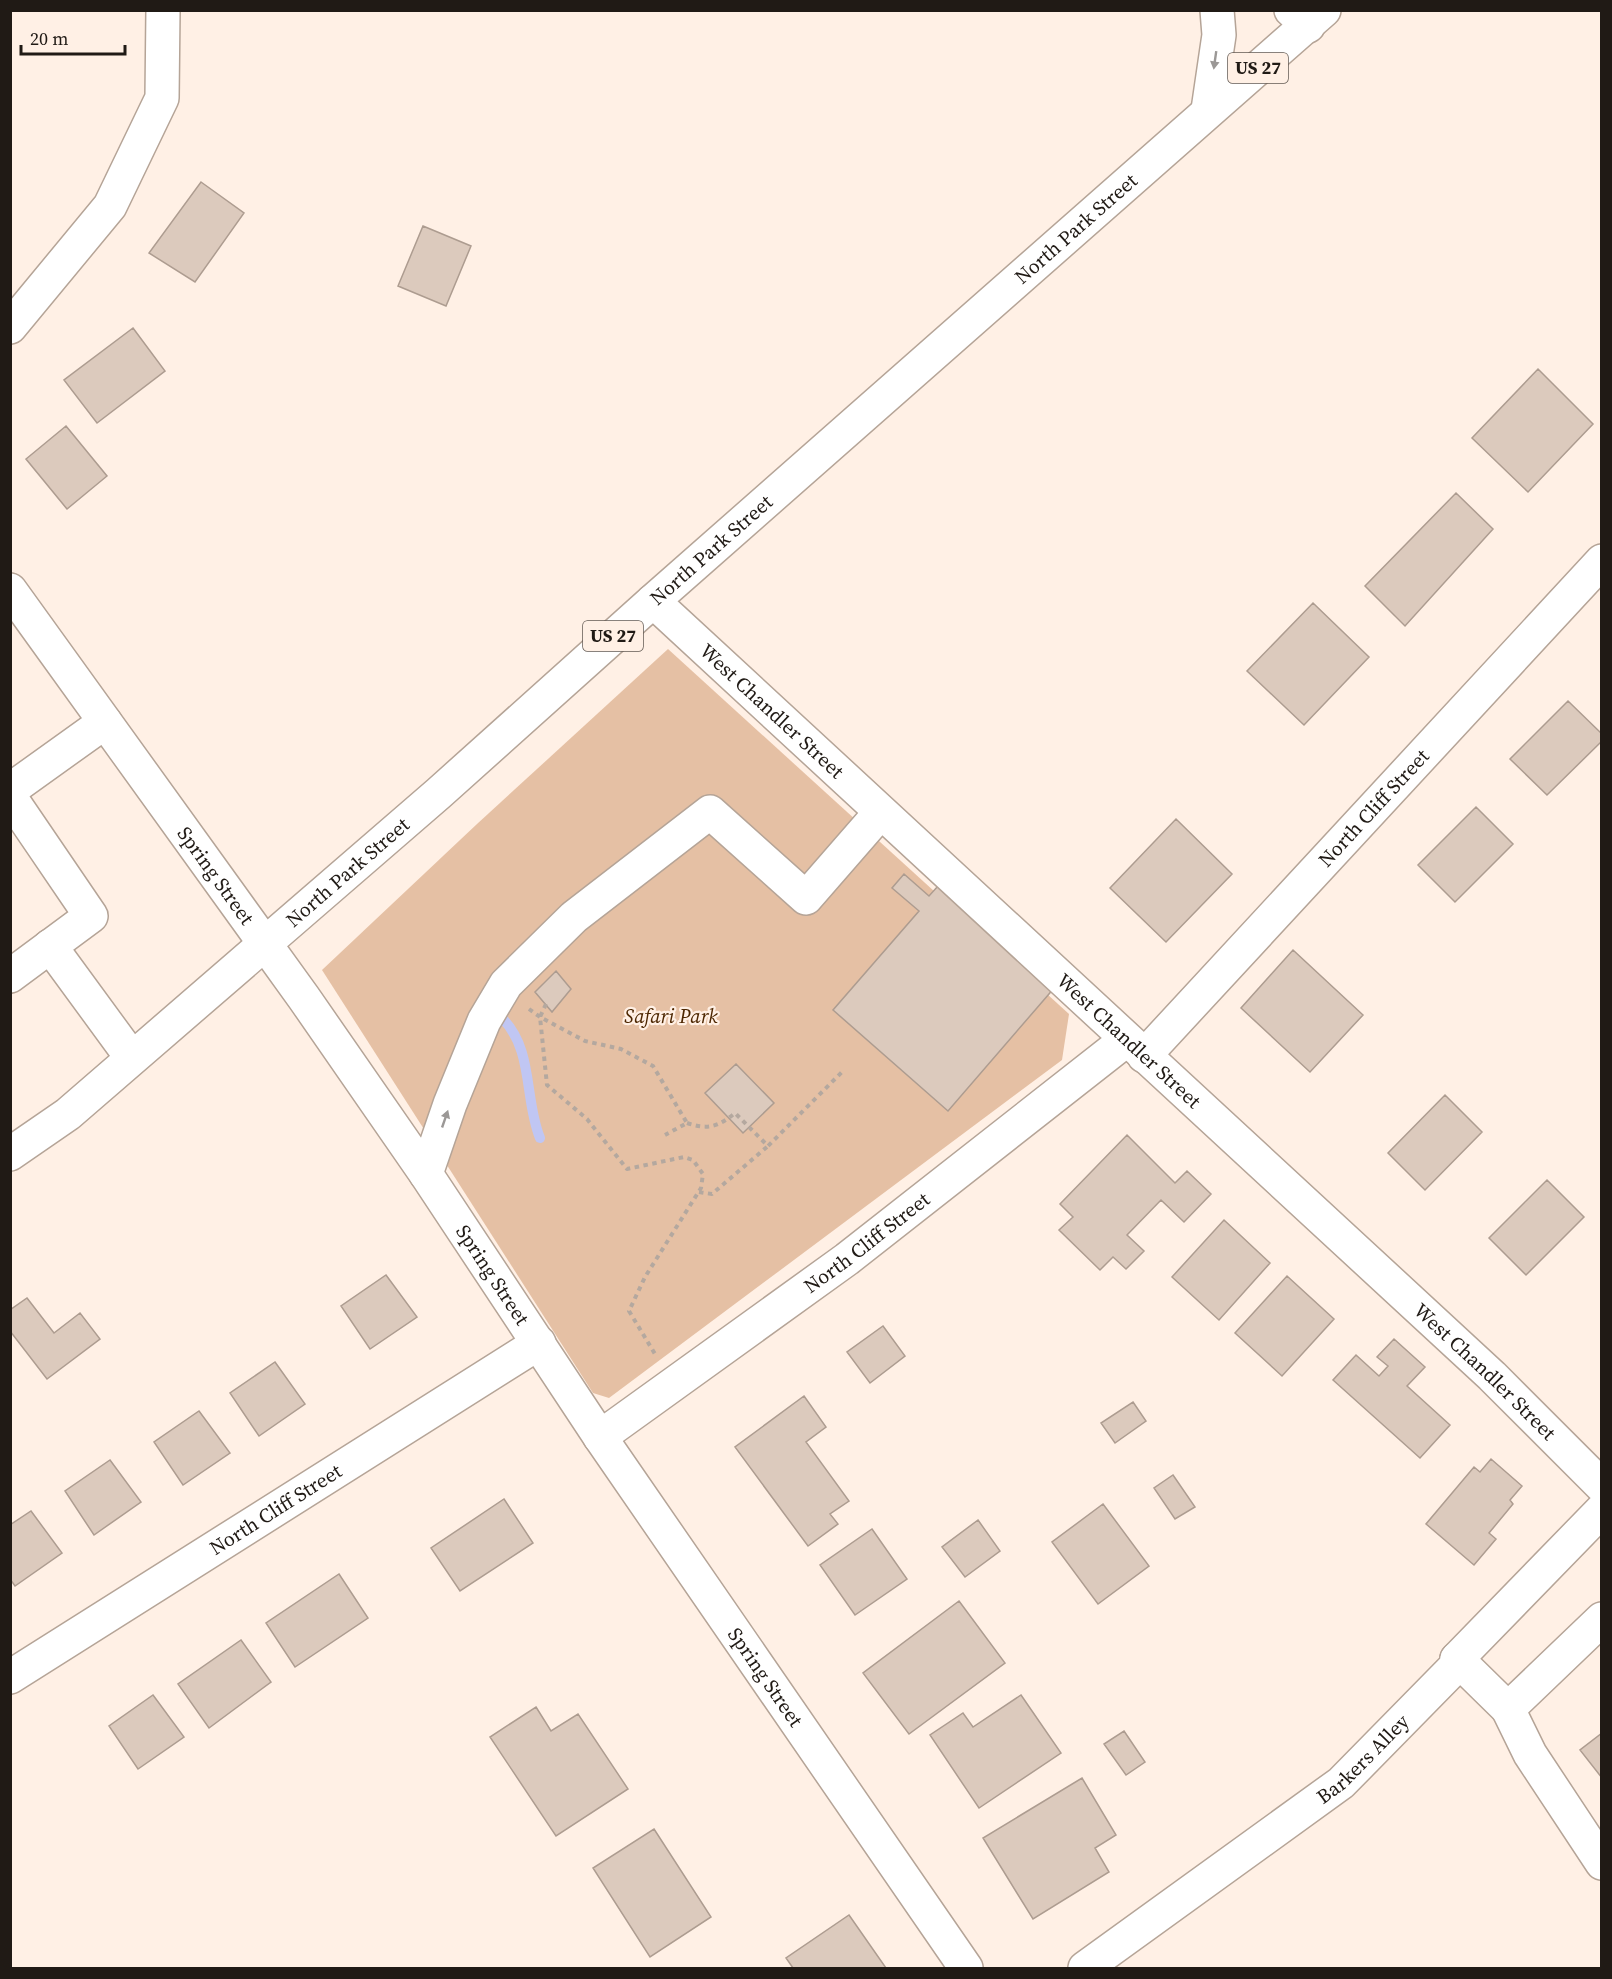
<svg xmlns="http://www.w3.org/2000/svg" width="1612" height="1979" font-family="'Source Serif 4',serif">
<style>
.green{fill:#e5c0a4}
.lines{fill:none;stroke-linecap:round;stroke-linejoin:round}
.stream{stroke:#c0c6f3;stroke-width:10}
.building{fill:#dccabd;stroke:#ad9c90;stroke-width:1.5}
.minor-casing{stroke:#b5a497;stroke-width:36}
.major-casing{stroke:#b5a497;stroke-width:36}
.path{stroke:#b4a89f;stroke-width:4;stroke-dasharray:4.5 4.5;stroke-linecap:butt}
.minor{stroke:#fff;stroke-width:33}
.major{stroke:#fff;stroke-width:33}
.oneway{fill:#9b9896}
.labels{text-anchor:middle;stroke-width:4.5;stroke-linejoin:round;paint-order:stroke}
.shield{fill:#fff0e5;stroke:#635a53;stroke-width:1.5}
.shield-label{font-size:18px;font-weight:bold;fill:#201a15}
.street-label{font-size:20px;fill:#201a15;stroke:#fff0e5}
.park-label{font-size:20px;font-style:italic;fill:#4d2600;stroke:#fff0e5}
</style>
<rect width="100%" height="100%" fill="#fff0e5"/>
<path class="green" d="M668 649 1069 1014 1062 1060 609 1398 593 1393 322 970 477 824Z"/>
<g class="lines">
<path class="stream" d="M502 1018C534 1050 524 1099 540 1138"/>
</g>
<path class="building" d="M201 182 244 213 195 282 149 253Z
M423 226 471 246 446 306 398 286Z
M133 328 165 371 97 423 64 380Z
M1538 369 1593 424 1528 492 1472 438Z
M66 426 107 476 67 509 26 459Z
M1456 493 1493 529 1405 626 1365 586Z
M1313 603 1369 657 1304 725 1247 671Z
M1568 701 1602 734V741L1547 795 1510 759Z
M1476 807 1513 844 1455 902 1418 865Z
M1176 819 1232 874 1166 942 1110 888Z
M904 874 929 896 938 886 1055 987 948 1111 833 1010 919 911 892 888Z
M1293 950 1363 1015 1310 1072 1241 1008Z
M556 971 571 989 552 1012 535 992Z
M736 1064 774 1103 743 1133 705 1093Z
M1445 1095 1482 1132 1425 1190 1388 1153Z
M1127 1135 1175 1183 1187 1171 1211 1194 1184 1222 1161 1200 1127 1235 1144 1251 1126 1269 1113 1257 1100 1270 1059 1230 1073 1217 1060 1204Z
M1547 1180 1584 1217 1526 1275 1489 1238Z
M1224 1220 1270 1263 1219 1320 1172 1277Z
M386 1275 417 1317 370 1349 341 1306Z
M1287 1276 1334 1319 1282 1376 1235 1333Z
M27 1298 54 1333 80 1313 100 1339 47 1379 10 1331V1310Z
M883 1326 905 1356 870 1383 847 1352Z
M1394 1339 1425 1367 1407 1386 1450 1425 1420 1458 1333 1380 1356 1355 1379 1376 1388 1366 1377 1357Z
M275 1362 305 1404 259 1436 230 1393Z
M804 1396 826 1427 806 1442 849 1501 830 1514 838 1524 808 1546 735 1447Z
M1133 1402 1146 1421 1115 1443 1101 1423Z
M199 1411 230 1453 183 1485 154 1442Z
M1491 1459 1522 1486 1510 1500 1513 1504 1489 1533 1496 1539 1474 1565 1426 1524 1474 1467 1480 1472Z
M110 1460 141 1502 94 1535 65 1491Z
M1173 1475 1195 1507 1175 1519 1154 1488Z
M504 1499 533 1543 460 1591 431 1548Z
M1103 1504 1149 1566 1098 1604 1052 1542Z
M31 1511 62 1553 15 1586 10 1579V1525Z
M978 1520 1000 1551 965 1577 942 1547Z
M872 1529 907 1579 855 1615 820 1565Z
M339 1574 368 1618 295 1667 266 1623Z
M959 1601 1005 1663 909 1734 863 1673Z
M241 1640 271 1682 209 1728 178 1684Z
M153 1695 184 1737 138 1769 109 1726Z
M1021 1695 1061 1753 979 1808 930 1735 963 1713 973 1727Z
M536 1707 551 1731 578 1714 628 1789 556 1836 490 1737Z
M1124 1731 1145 1762 1126 1775 1104 1744Z
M1602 1733V1778L1580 1750Z
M1082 1778 1116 1835 1095 1848 1109 1872 1033 1919 983 1838Z
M654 1829 711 1917 650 1957 593 1868Z
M849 1915 886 1968H793L786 1958Z"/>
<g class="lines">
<defs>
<g id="minor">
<path d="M1291 10 1308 26"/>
<path d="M1208 110 1219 35 1217 10"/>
<path d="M10 327 110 206 162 98 163 10"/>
<path id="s1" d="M10 590 304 998 426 1174 600 1437 966 1968"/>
<path id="s2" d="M653 601 1492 1376 1602 1486"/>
<path d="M10 790 105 722"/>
<path d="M10 797 91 916 10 976"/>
<path d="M50 946 132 1058"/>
<path id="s3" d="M1144 1056 1602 561"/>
<path d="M426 1174 450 1104 484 1021 506 984 574 917 710 812 806 898 880 813"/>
<path id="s4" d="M600 1437 847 1259 1126 1040"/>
<path d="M1457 1659 1508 1709 1602 1619"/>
<path id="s5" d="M10 1677 539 1343"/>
<path d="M1508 1709 1530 1754 1602 1863"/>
<path id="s6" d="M1085 1968 1341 1783 1456 1666 1457 1659 1602 1510"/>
</g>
<g id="major">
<path id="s7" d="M10 1154 68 1114 439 793 653 601 1324 10"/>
</g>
</defs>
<use href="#minor" class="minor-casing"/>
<use href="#major" class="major-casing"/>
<path class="path" d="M546 1004 540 1017 547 1085 587 1119 627 1169 684 1157 693 1160 703 1174 701 1188 645 1277 629 1311 655 1354 653 1356
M529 1009 540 1017 585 1041 621 1049 653 1066 687 1123 665 1135
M687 1123C708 1130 718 1127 735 1113L768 1146 843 1071
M699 1192 712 1194 768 1146"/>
<use href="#minor" class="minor"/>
<use href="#major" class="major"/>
</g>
<defs><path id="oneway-solid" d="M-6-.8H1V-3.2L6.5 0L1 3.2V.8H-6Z" transform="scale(1.5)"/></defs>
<g class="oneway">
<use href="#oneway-solid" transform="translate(1215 60) rotate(98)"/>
<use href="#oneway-solid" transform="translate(445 1119) rotate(-71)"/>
</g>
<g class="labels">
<g class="shield">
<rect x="1228" y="53" width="60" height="30" rx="4.5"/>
<rect x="583" y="621" width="60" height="30" rx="4.5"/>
</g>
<g class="shield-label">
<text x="1258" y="74">US 27</text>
<text x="613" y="642">US 27</text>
</g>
<g class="street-label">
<text dy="7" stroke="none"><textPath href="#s7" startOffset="1412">North Park Street</textPath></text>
<text dy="7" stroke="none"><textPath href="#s7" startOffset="926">North Park Street</textPath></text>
<text dy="7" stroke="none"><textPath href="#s2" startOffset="162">West Chandler Street</textPath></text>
<text dy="7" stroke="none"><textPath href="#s3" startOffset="338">North Cliff Street</textPath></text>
<text dy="7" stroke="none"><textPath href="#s7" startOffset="440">North Park Street</textPath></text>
<text dy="7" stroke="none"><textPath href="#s1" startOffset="352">Spring Street</textPath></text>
<text dy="7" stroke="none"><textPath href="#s2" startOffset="648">West Chandler Street</textPath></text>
<text dy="7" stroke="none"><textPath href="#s4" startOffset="330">North Cliff Street</textPath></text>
<text dy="7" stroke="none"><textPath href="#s1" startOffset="838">Spring Street</textPath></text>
<text dy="7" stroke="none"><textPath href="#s2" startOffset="1134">West Chandler Street</textPath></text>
<text dy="7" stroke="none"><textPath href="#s5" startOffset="314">North Cliff Street</textPath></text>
<text dy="7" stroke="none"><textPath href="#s1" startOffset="1324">Spring Street</textPath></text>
<text dy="7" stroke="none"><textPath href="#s6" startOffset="348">Barkers Alley</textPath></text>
</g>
<g class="park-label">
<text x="671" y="1023">Safari Park</text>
</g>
</g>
<rect width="1612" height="1979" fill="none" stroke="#201a15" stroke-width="24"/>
<path d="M21 45v9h104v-9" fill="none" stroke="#201a15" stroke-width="3"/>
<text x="30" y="45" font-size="18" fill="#201a15" stroke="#fff0e5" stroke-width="4.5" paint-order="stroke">20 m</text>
</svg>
